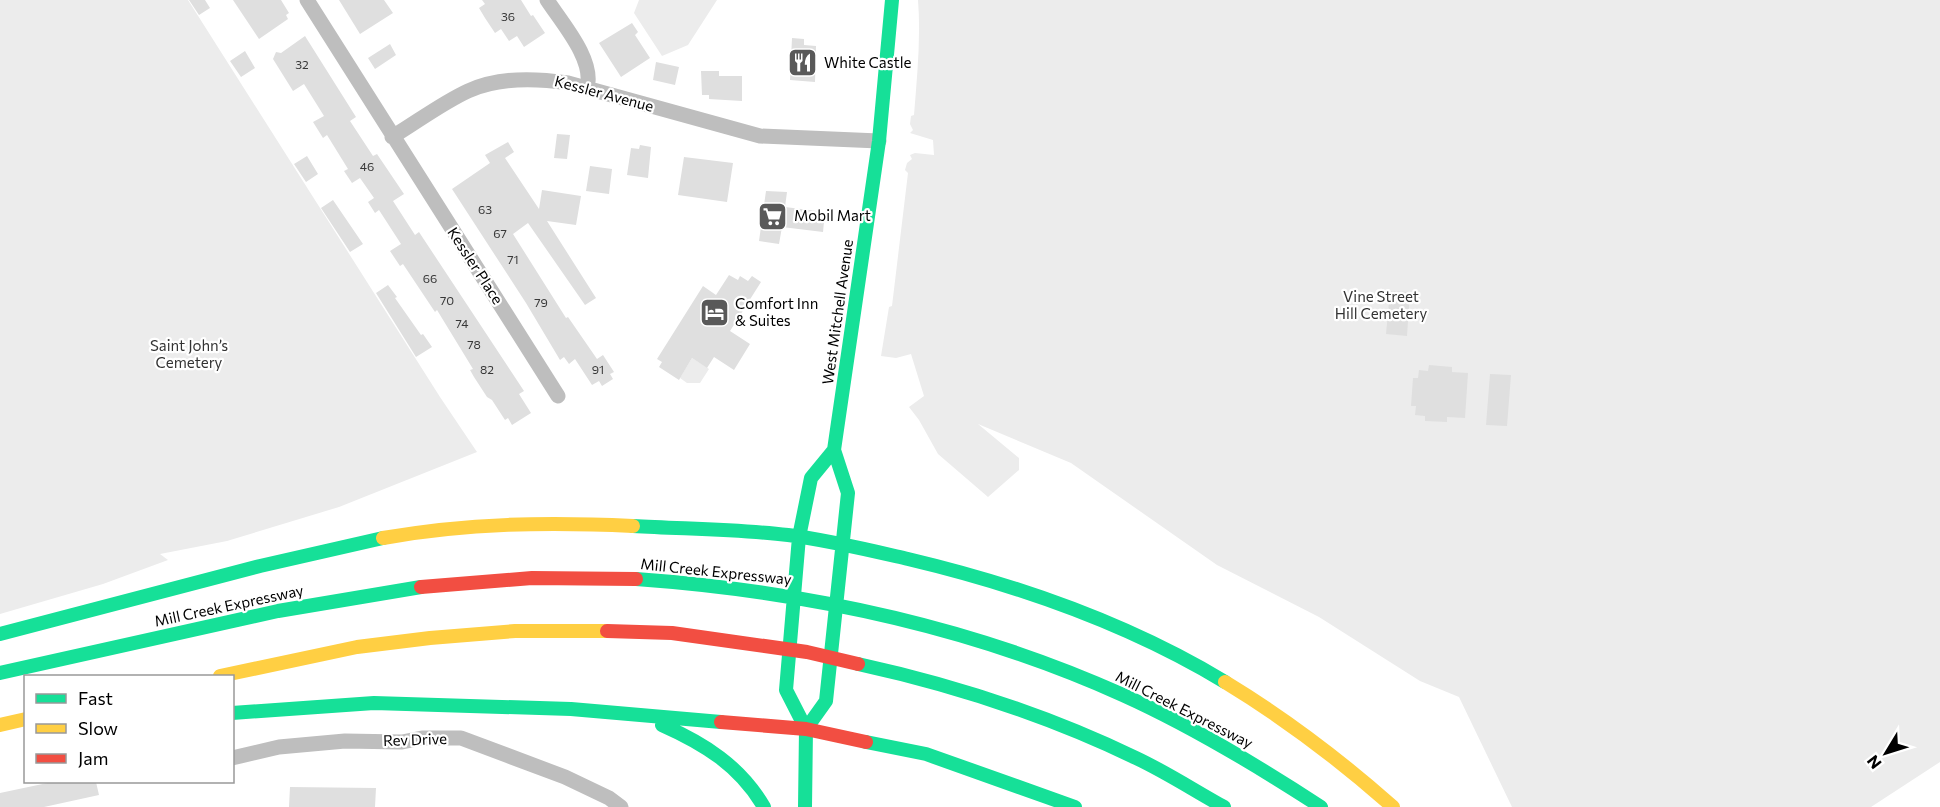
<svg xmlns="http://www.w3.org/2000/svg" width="1940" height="807" font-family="Commissioner,sans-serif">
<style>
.green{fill:#ececec}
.building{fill:#dfdfdf}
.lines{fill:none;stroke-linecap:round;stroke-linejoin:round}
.street{stroke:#bebebe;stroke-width:15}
.fast{stroke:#16e098;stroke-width:14}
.slow{stroke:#ffcf43;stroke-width:14}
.jam{stroke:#f24e42;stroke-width:14}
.labels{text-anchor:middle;stroke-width:4.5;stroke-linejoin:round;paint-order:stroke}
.number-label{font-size:12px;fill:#383838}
.poi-label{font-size:15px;fill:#000;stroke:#fff;text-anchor:start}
.street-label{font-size:15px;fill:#000;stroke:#fff}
.park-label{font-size:15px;fill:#333;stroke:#fff}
</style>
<rect width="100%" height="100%" fill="#fff"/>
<path class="green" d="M0 0H188L440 397 477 452 339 507 227 541 160 554 168 560 103 584 0 614Z
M639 0H717L688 45 662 56 634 13Z
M918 0H1940V762L1871 807H1512L1459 697 1420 681 1319 617 1217 565 1071 463 978 424 1019 458V470L988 497 938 454 919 420 909 407 924 396 911 354 896 358 881 356 889 307 892 306 908 173 905 170 907 163 912 159 910 155 915 153 934 155 933 140 910 133 913 130 910 124 911 116 914 115C917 77 921 38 918 0Z
M692 358 709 369 700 383H687L680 378Z"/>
<path class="building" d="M189 0H205L210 8 199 15Z
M233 0H281L289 13 286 15 288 19 259 39Z
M339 0H384L393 13 360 34Z
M482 0H521L531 16 533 15 545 33 524 47 517 36 509 41 501 29 495 33 485 18 479 8 485 4Z
M632 23 638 32 635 35 650 58 621 77 599 43Z
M305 36 356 117 350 121 373 156 377 154 404 194 393 201 415 235 419 232 524 391 519 394 531 413 512 425 508 418 505 420 492 400 487 397 474 377 470 370 473 369 437 310 435 312 403 264 400 266 390 251 401 244 379 210 375 213 368 202 374 198 360 178 352 183 344 171 348 169 327 135 323 138 313 122 324 116 304 84 293 91 273 59 276 52 281 53Z
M792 38 804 39V45L816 46 815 82 790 80Z
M390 44 396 55 375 69 368 58Z
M245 51 255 68 241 77 230 61Z
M656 62 679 67 675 85 653 80Z
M701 71H719V76H742V101L709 99V95H702Z
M557 134 570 135 567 159 554 158Z
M508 142 514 152 505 158 539 209 542 190 581 196 576 225 547 221 596 298 585 305 528 223 513 234 566 318 568 317 597 359 603 355 614 372 610 374 613 379 602 386 599 381 592 385 575 359 569 364 564 357 560 360 526 303 452 189 490 163 485 155Z
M640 145 651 147 648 178 627 175 631 148 639 149Z
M307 156 318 174 306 182 294 164Z
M684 157 733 163 727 202 678 195Z
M590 166 612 169 609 194 586 191Z
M766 191 787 192 785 207 825 212 823 232 782 227 779 244 759 241Z
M333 200 363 244 350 252 321 208Z
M729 275 738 280 740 276 748 281 752 276 761 282 730 331 750 344 734 370 714 357 707 368 692 358 679 380 659 367 662 362 657 359 703 286 716 295Z
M388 285 397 297 395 298 421 335 423 334 432 347 416 357 376 293Z
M1390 291 1410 292 1407 336 1386 334Z
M1429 365 1452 367V372L1468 373 1465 418 1447 417V422L1425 421V416L1415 415 1416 406H1411L1413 378H1418L1419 370 1428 371Z
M1490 374 1511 375 1507 426 1486 425Z
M52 782H96L99 795 44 807H0V793Z
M290 787 376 788 375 807H289Z"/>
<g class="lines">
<path class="street" d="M307 0 558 396
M547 0C562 23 595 60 587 88
M392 137C417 122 442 103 468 91 499 77 534 78 568 83L760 136 879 141
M232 758 279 747 345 741 402 742 422 738H461L565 777 609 798 621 807"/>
<path class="fast" d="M633 526C685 529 737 529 788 535 828 540 869 550 908 559 1018 585 1129 624 1225 682
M636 579C802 591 970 626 1123 695 1192 726 1258 766 1321 807
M0 634 260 566 383 538
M858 664C954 685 1047 715 1136 758 1166 772 1195 791 1224 807
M0 673 278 611 421 587
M232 713 374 703 571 709 721 722
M662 725C705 744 740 766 764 807
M806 729 826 701 848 493 834 450 879 141 892 0
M866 742 926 754 1075 807
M805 807 806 729 786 690 799 537 811 478 834 450"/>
<path class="slow" d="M383 538C468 523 548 522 633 526
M220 676 357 647 430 638 515 631H607
M1225 682C1286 719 1340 760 1393 807
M0 725 26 719"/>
<path class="jam" d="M421 587 532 578 636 579
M607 631 672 633 807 652 858 664
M721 722 806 729 866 742"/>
</g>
<defs>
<symbol id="restaurant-square" viewBox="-11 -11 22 22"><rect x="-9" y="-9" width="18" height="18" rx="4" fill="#595959" stroke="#fff"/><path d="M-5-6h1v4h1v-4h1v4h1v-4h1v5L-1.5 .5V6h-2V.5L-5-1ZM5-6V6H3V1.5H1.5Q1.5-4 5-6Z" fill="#fff"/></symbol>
<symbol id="supermarket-square" viewBox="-11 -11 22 22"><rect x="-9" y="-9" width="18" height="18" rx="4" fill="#595959" stroke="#fff"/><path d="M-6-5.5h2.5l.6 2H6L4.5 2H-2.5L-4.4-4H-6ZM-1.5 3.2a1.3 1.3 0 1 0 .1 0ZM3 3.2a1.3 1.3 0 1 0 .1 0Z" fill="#fff"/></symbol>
<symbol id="hotel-square" viewBox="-11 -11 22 22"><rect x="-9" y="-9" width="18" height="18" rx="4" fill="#595959" stroke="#fff"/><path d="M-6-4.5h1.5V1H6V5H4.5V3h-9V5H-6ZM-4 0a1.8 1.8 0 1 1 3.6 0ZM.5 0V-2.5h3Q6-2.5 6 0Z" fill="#fff"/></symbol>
</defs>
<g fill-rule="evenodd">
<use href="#restaurant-square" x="786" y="46" width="33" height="33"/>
<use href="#supermarket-square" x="756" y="200" width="33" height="33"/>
<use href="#hotel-square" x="698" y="296" width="33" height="33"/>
</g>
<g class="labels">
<g class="number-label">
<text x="508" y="21">36</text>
<text x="302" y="69">32</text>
<text x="367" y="171">46</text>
<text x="485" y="214">63</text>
<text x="500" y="238">67</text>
<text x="513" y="264">71</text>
<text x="430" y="283">66</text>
<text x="447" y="305">70</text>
<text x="541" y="307">79</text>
<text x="462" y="328">74</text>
<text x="474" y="349">78</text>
<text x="487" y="374">82</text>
<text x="598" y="374">91</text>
</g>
<g class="poi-label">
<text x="824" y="68">White Castle</text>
<text x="794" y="221">Mobil Mart</text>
<text x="735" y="309">Comfort Inn<tspan x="735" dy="17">&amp; Suites</tspan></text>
</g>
<g class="street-label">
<text transform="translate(604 94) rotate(15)" y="5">Kessler Avenue</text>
<text transform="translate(475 266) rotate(57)" y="5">Kessler Place</text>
<text transform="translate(838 312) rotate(-82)" y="5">West Mitchell Avenue</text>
<text transform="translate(716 572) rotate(6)" y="5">Mill Creek Expressway</text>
<text transform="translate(229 606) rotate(-12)" y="5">Mill Creek Expressway</text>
<text transform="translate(1184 710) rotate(27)" y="5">Mill Creek Expressway</text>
<text transform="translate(415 740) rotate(-2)" y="5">Rev Drive</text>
</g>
<g class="park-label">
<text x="1381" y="302">Vine Street<tspan x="1381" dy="17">Hill Cemetery</tspan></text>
<text x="189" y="351">Saint John’s<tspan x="189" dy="17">Cemetery</tspan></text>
</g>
</g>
<rect x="24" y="675" width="210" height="108" fill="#ffffff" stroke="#999999" stroke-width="1.5"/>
<rect x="36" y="694" width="30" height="9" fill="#16e098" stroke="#999999" stroke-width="1.5"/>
<text x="78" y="705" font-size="18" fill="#000000">Fast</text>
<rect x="36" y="724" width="30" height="9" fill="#ffcf43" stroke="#999999" stroke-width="1.5"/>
<text x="78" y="735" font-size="18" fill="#000000">Slow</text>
<rect x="36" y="754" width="30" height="9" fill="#f24e42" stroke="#999999" stroke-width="1.5"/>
<text x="78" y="765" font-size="18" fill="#000000">Jam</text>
<g transform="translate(1886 753) rotate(232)" stroke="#ffffff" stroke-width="4.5" paint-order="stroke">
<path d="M0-4.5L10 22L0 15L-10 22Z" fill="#000000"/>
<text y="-9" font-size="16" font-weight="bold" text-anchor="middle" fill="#000000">N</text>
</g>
</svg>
